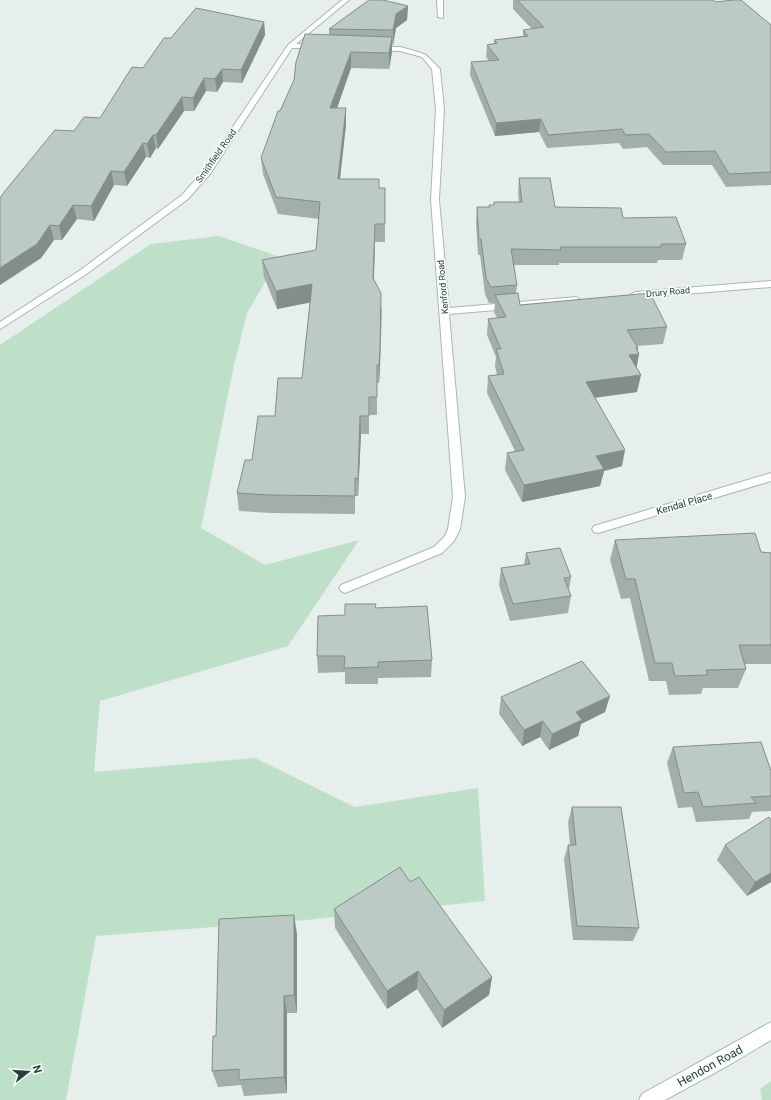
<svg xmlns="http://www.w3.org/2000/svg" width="771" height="1100" font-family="Roboto,sans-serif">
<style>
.green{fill:#bfe0c8}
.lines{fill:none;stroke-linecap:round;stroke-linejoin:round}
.minor-casing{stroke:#a8b8b2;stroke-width:2}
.minor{fill:#fff;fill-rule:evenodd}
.wall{fill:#a1aea9}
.shaded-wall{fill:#838d89}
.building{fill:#bbcac4;stroke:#838d89}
.labels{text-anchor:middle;stroke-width:3.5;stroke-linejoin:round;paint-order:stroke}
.far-street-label{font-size:9px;fill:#24423a;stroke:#f7fbf9}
.street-label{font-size:10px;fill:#24423a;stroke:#f7fbf9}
.near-street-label{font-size:12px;fill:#24423a;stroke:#f7fbf9}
</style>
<rect width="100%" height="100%" fill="#e6efeb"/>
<path class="green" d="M219 236 280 257 247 313 234 365 201 528 265 565 359 540 288 646 100 701 94 772 255 758 355 807 478 788 485 901 306 920 96 936 66 1100H0V345L151 244Z
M771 1081V1100H762L760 1089Z"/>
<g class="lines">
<defs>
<path id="minor" d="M342 0H349L296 44 317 45 319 46V48H292L210 174 188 199 85 275 0 329V322L79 271 182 195 204 170 288 45Z
M437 0H443V18L438 17Z
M377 47H400L415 51 426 55 440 69 444 109 439 200 449 308 576 297 581 300 576 303 449 314 465 497 460 529 454 541 442 553 345 593 341 591 339 588 341 585 434 547 445 536 448 529 453 497 431 200 436 109 432 69 422 57 400 51 375 50V48Z
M771 281V287L635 298 630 295 635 292Z
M771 473V481L598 533 594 532 592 529 594 526Z
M771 1022V1040L729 1065 665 1100H639L642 1094Z"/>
</defs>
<use href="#minor" class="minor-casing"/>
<use href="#minor" class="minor"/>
</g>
<path class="wall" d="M513 0H713L716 2 771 25V185L726 187 712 165H663L647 147 623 149 619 143 547 148 539 132 495 136 470 75 471 62 489 61 486 57 487 45 494 44V40L523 36V30L532 29 513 9Z
M408 6 407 20 396 28 393 45H392V52L389 69 351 68 337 108H346V124L340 179 379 188H385V242H375L374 279 382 310 380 367 379 383H377V415H369V434H361L358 496H355V514L271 513 239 511 237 493 252 460 275 416 302 378 310 302 277 309 264 277 262 260 316 250 319 219 278 214 263 174 261 158 280 111 329 35V29Z
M264 22 265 35 242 83 223 82 217 92 206 91 194 111H184L158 149 156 148 150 158 146 157 127 186 114 185 94 221 77 219 62 240H54L41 258 0 285V198L74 131 100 118 143 68 171 38Z
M519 178 555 207 623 218 686 244 682 260H658L657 263H559V265H514L517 285 516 293 520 305 667 327 663 344 637 346 638 348V351L639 354 636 368 637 392 595 398 622 466 604 471 600 486 522 502 505 470 507 453 515 451 487 393 488 376 497 375 495 366 496 357 487 335 488 319 497 318 494 312 495 303H489L485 294 480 255H478L476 223 477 207H489V205H493L494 202H519L518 194Z
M615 540 771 553V664H745L746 669 738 688H703L701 694 669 695 666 681H649L630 598 621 599 610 560Z
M526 553 571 577 569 590 571 596 568 613 510 621 499 585 501 568 524 565Z
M376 608 432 660 431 677 378 678V684H345V672L318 673 317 656 345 615Z
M501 697 605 712 581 724 578 736 549 750 540 737 522 746 499 714Z
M673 747 771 771V811L752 812 749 819 696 822 692 807 678 808 667 763Z
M572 807 639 928 633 941 573 940 564 859 568 845H570L568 822Z
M725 845 771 882 747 896 717 860Z
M410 882 492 977 489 995 442 1028 417 989 387 1009 335 928 334 909Z
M297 934V1013H287V1093L244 1096 241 1085 218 1087 212 1071 216 1036Z"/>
<path class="shaded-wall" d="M408 6 407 20 396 28 393 45V30L396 14Z
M264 22 265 35 242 83 241 70Z
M392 37V52L389 69V53Z
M351 52V68L331 125 330 108Z
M222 69 223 82 217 92 215 79Z
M204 78 206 91 194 111 193 98Z
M182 97 184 111 158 149 156 135Z
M346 108V124L338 196V179Z
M541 119 539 132 495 136 496 123Z
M153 135 156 148 150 158 147 144Z
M143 143 146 157 127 186 124 172Z
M111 171 114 185 94 221 91 206Z
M73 205 77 219 62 240 59 226Z
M375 224V242L373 295V278Z
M50 225 54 240 41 258 0 285V268Z
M312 284 313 302 277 309 276 291Z
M381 293 380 367 379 383V365Z
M639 354 636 371 629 355Z
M641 375 637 392 583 399 586 382Z
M360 416 361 434 358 496V479Z
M625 450 622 466 604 471 600 486 522 502 524 485 596 456Z
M610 696 605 712 581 724 578 736 549 750 552 734 576 712Z
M543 721 540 737 522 746 524 730Z
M771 873V882L747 896 755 882Z
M294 915 297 934V1013L294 995Z
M418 971 417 989 387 1009V991Z
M492 977 489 995 442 1028 444 1010Z
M284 996 287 1013V1093L284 1077Z"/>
<path class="building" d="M369 0H383L408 6 396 14 393 30 329 29Z
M517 0H713L716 2 733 0H741L771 25V172L729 174 715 151 666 152 649 134 625 135 622 129 548 135 541 119 496 123 471 62 499 60 487 45 497 43 494 40 528 36 523 30 544 27Z
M196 8 264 22 241 70 222 69 215 79 204 78 193 98 182 97 156 135H153L147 144 143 143 124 172 111 171 91 206 73 205 59 226 50 225 37 244 0 268V198L5 191 55 130 74 131 84 117 100 118 132 67 143 68 164 38H171Z
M305 34 392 37 389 53 351 52 330 108H346L338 179H379V188H385V224H375L373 278 381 293 380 349 379 365H377V397H369V416H360L358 479 355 478V496L269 495 237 493 245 460H252L258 416H275L278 378H302L312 284 276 291 262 260 316 250 320 202 276 197 261 158 278 111H280L294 80 296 62Z
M519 178H550L555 207 621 208 623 218 676 217 686 244H661V247H560L561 250 511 249 517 285 491 287 486 278 481 239H479L477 207H490L489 205H494V202H522Z
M518 293 520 305 650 293 667 327 627 330 638 348H636L639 354 629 355 641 375 586 382 625 450 596 456 604 469 524 485 507 453 524 450 488 376 504 374 496 349H501L488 319 506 317 495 295Z
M755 533 761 552 771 553V645H739L746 669 706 670 708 675 675 676 672 663H655L635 579H626L615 540Z
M560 548 571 577 564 578 571 596 513 604 501 568 530 564 526 553Z
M345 604H376L375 608 427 606 432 660 378 662V667L344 668 345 656H317L318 616 345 615Z
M582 661 610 696 576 712 582 720 552 734 543 721 524 730 501 697Z
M761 742 771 771V796L751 797 756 803 703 807 698 792 684 793 673 747Z
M572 807H621L639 928 577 926 568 845H576Z
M769 817 771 820V873L755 882 725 845Z
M400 867 410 882 419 877 492 977 444 1010 418 971 387 991 334 909Z
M294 915V995L284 996V1077L239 1080V1069L212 1071 213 1036H216L219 919Z"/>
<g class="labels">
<g class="far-street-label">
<text transform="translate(216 156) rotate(-55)" y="3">Smithfield Road</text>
<text transform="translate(443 287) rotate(-95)" y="3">Kenford Road</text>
<text transform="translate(668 292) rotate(-5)" y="3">Drury Road</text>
</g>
<g class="street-label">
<text transform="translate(684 503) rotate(-16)" y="4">Kendal Place</text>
</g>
<g class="near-street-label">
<text transform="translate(710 1066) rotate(-29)" y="4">Hendon Road</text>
</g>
</g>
<g transform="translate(28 1072) rotate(73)" stroke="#f7fbf9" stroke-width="3" paint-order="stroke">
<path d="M0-3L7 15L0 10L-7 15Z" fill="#24423a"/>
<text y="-6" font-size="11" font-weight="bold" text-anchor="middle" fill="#24423a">N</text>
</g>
</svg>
